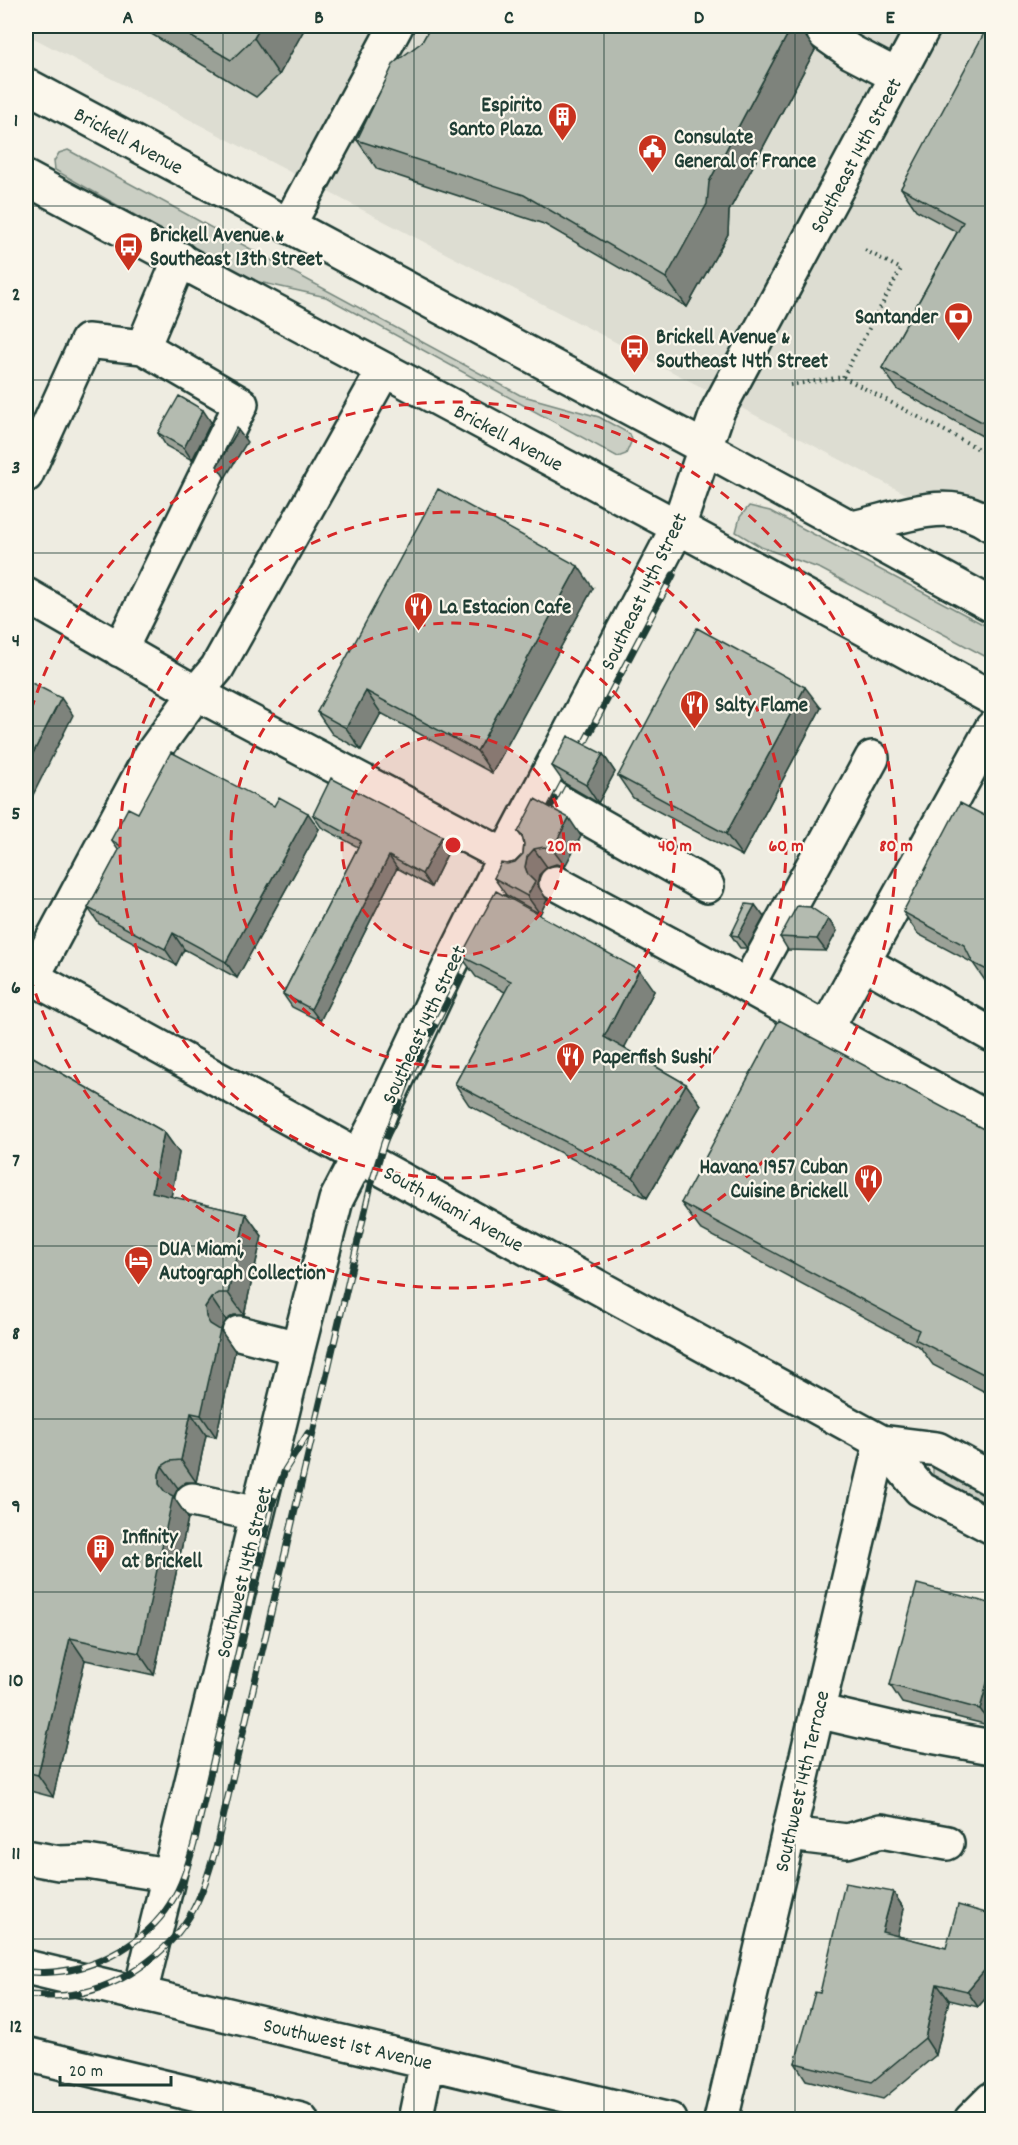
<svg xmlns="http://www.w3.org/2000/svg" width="1018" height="2145" font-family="Dekko,sans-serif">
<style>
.built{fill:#ddddd2}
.green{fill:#cbcfc4;stroke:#75867c;stroke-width:1.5}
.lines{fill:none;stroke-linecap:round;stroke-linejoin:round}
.minor-casing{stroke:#1f3d34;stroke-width:38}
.major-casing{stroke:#1f3d34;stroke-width:38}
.path{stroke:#1f3d34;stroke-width:4;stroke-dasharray:1.5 4.5;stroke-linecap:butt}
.minor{stroke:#fbf7ec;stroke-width:33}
.major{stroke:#fbf7ec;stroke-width:33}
.rail-casing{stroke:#1f3d34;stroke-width:7}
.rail{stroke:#fbf7ec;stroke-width:4.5;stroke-dasharray:14;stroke-linecap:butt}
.wall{fill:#9ba197;stroke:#1f3d34;stroke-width:1.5}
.shaded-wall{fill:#7e837b;stroke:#1f3d34;stroke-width:1.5}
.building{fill:#b4bbb0;stroke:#1f3d34;stroke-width:1.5}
.grid{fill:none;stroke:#1f3d34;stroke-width:1.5;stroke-opacity:0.55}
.ring{fill:none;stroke:#d62828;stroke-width:3;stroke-dasharray:10 8}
.labels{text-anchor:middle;stroke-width:4.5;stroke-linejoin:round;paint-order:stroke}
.poi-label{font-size:21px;font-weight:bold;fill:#1f3d34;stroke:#fbf7ec;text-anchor:start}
.street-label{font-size:21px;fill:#1f3d34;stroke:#fbf7ec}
.centre{fill:#d62828;stroke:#fbf7ec;stroke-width:3}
.ring-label{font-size:18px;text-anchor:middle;font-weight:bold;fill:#d62828;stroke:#fbf7ec;stroke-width:4.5;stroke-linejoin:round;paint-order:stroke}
.neatline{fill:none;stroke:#1f3d34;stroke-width:2}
.grid-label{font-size:20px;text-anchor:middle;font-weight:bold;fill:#1f3d34}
</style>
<rect width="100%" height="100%" fill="#eeece1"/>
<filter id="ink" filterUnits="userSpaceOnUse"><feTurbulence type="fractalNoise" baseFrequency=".0167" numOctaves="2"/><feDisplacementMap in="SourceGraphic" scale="12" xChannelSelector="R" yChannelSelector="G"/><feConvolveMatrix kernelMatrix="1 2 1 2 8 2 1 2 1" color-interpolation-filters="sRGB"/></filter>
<g filter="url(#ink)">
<path class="built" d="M26 26H992V539L26 34Z"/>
<path class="green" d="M68 150 520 395 599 417 630 434 632 440 626 454 618 457 326 297 250 280 55 170 54 161 59 153Z
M749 506 770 511 992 629V660L821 569 761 547 736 532 740 517Z
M938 1465 992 1494V1507L933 1475V1467Z"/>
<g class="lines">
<defs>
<path id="minor" d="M824 33 851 52 897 76
M288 226 396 26
M143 347 180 259
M384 370 217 668 196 693 518 863
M26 475 87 341 143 347 241 404 120 650
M852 528C888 521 936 500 971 514 979 517 986 521 992 525
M26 595 196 693 151 755 32 978
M992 728 863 962 992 1035
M872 758 747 986 992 1121
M540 791 707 886
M556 883 747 986
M826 1030 863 962
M239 1333 298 1348
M192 1500 257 1514
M817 1711 903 1731 992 1747
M789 1834 847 1841 881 1831 947 1843
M26 1857 59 1863 87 1862 168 1875
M26 1967 670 2120
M140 1994 298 1348 336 1200 379 1117 450 966 505 856 678 527 718 410 924 26
M26 2054 301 2120
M415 2120 427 2062
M721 2120 881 1442
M971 2120 992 2099"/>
<path id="major" d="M26 85 705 448 992 605
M26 178 678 527 992 698
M26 974 881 1442 920 1489 992 1527
M881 1442 937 1449 992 1479"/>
</defs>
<use href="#minor" class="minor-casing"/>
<use href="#major" class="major-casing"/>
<path class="path" d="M843 377 901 269 861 248
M790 385 843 377 992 456"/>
<use href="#minor" class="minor"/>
<use href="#major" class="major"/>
<defs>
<path id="rail" d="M543 821 673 575
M26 1972C35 1972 44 1973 53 1972 98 1969 146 1942 170 1904 182 1886 188 1865 194 1844L273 1502 285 1470 308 1433
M26 1995C35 1995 44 1996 53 1996 106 1996 161 1962 189 1917 202 1896 209 1872 216 1848L371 1185 384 1143 411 1072 475 948"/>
</defs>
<use href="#rail" class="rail-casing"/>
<use href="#rail" class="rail"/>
</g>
<path class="wall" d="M138 26H306L279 75 256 97Z
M431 26H807L805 32 806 37 815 50 729 211 728 234 687 307 544 224 377 169 357 140 422 42Z
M993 26V442L898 390 882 368 957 232 916 210 901 188Z
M211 422 192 460 166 446 158 433Z
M593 588 492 773 381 713 361 750 332 734 317 712Z
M821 708 742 856 633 798 618 776Z
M603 754 615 772 598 803 564 783 552 766Z
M138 813 319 829 237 978 184 949 176 965 99 924 88 908 119 851 111 840Z
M313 815 442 836 450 848 431 887 397 868 320 1021 292 1007 283 994 358 847 321 827Z
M993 820V987L988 985 973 963 918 934 903 912Z
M518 832 581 836 565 866 556 864 547 867 539 875 537 884 538 887 547 900 540 914 506 895 494 878 507 864 515 862 523 854 524 844 523 839Z
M755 905 764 917 747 948H740L731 935Z
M828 919 837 931 826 951 788 950 780 937Z
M461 956 654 991 624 1048 686 1084 701 1105 647 1198 469 1105 455 1084 505 992 476 977Z
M26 1053 164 1132 179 1153 171 1197 246 1214 262 1236 244 1315H234L226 1320 221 1329V1331L235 1351 216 1437 206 1435 196 1482H186L178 1488 174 1496V1498L188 1518 154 1675 85 1660 53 1797 26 1790Z
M993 1134V1396L933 1365 920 1347 700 1229 681 1203Z
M993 1604 992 1726 902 1703 890 1685Z
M893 1892 904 1909 897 1936 946 1948 993 1915V1990L978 2007 949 2000 936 2055 883 2099 806 2080 795 2063 820 1993Z"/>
<path class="shaded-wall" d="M261 26H306L279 75 254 38Z
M792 26H807L805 32 806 37 815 50 729 211 728 234 687 307 666 278 709 182Z
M203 410 211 422 192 460 184 448Z
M238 430 247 442 225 478 217 466Z
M578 566 593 588 492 773 477 751Z
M805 687 821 708 742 856 726 834Z
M366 691 381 713 361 750 346 728Z
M61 698 73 715 26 809V767Z
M603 754 615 772 598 803 586 785Z
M308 813 319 829 237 978 226 962Z
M569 818 581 836 565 866 552 849Z
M442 836 450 848 431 887 422 874Z
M534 849 547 867 539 875 537 884 547 900 540 914 527 896 528 875 525 867 527 857Z
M389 856 397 868 320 1021 311 1009Z
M755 905 764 917 747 948 738 936Z
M828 919 837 931 826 951 817 939Z
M173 933 184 949 176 965 165 949Z
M639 970 654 991 619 1058 604 1037Z
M686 1084 701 1105 647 1198 633 1177Z
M164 1132 179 1153 168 1214 152 1192Z
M246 1214 262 1236 244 1315 228 1293Z
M211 1298 226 1320 221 1329V1331L235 1351 216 1437 201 1415 206 1317 205 1307Z
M191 1413 206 1435 196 1482 181 1460Z
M162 1466 178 1488 174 1496V1498L188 1518 154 1675 139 1653 159 1484V1474Z
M70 1638 85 1660 53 1797 38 1775Z
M993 1661V1725L992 1726 980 1709Z
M893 1892 904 1909 894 1948 882 1932Z
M988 1966 993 1972V1990L978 2007 967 1991Z
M937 1984 949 2000 936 2055 925 2038Z"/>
<path class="building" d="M173 26H261L254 38 231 60Z
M431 26H792L709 182 707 204 666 278 524 195 357 140 394 63 422 42Z
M988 26H993V428L882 368 963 222 901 188Z
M179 396 203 410 184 448 158 433Z
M236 428 238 430 217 466Z
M438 489 578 566 477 751 366 691 346 728 317 712Z
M697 628 805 687 726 834 618 776Z
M26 680 61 698 26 767Z
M568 736 603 754 586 785 552 766Z
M171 752 274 806 279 797 308 813 226 962 173 933 165 949 88 908 121 846 111 840 128 808 138 813Z
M331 778 442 836 422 874 389 856 311 1009 283 994 361 841 313 815Z
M535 799 569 818 552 849 544 847 534 849 527 857 525 867 528 875 535 882 527 896 494 878 501 863 507 864 515 862 523 854 524 844 522 836 518 832Z
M960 803 993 820V973L973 963 964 945 903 912Z
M496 891 639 970 604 1037 686 1084 633 1177 455 1084 511 981 461 956Z
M746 904 755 905 738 936 731 935Z
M797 906 810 907 828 919 817 939 780 937Z
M779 1020 993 1134V1379L915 1339 919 1330 681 1203Z
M26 1053 164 1132 152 1192 246 1214 228 1293H219L211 1298 205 1307 206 1317 210 1324 220 1330 201 1415 191 1413 181 1460 170 1461 162 1466 159 1474V1484L165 1492 173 1496 139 1653 70 1638 38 1775 26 1772Z
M917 1584 993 1604V1661L980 1709 890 1685Z
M845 1883 893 1892 882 1932 946 1948 958 1905 993 1915V1967L988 1966 967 1991 937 1984 925 2038 872 2082 795 2063 815 1992 820 1993Z"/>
</g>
<path class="grid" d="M223 26V2120M414 26V2120M604 26V2120M795 26V2120M26 206H992M26 380H992M26 553H992M26 726H992M26 899H992M26 1072H992M26 1246H992M26 1419H992M26 1592H992M26 1766H992M26 1939H992"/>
<circle cx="453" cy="845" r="111" fill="#d62828" fill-opacity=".12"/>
<g class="ring">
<circle cx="453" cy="845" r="111"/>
<circle cx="453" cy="845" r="222"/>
<circle cx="453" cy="845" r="333"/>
<path d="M26 727A443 443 0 1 1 26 963"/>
</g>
<defs>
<symbol id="building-pin" viewBox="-11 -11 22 30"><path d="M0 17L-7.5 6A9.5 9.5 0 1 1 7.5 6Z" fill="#c8321e" stroke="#fbf7ec"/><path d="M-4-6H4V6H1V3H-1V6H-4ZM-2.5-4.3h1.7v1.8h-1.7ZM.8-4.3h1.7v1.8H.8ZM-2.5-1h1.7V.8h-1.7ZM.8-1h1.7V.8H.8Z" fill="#fff"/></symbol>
<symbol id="civic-pin" viewBox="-11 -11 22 30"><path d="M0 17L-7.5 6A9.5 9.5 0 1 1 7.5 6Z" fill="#c8321e" stroke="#fbf7ec"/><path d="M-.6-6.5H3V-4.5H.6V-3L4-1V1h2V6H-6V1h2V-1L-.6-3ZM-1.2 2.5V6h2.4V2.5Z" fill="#fff"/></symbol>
<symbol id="bus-pin" viewBox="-11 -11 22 30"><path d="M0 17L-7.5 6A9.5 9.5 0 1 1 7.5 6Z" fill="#c8321e" stroke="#fbf7ec"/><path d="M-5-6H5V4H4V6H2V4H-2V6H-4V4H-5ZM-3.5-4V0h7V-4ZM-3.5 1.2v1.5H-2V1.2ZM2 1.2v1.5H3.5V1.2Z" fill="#fff"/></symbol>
<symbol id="bank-pin" viewBox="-11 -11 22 30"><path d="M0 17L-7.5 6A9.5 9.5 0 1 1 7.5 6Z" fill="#c8321e" stroke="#fbf7ec"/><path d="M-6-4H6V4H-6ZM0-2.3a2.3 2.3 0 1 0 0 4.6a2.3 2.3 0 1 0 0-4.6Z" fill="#fff"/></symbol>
<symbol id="restaurant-pin" viewBox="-11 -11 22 30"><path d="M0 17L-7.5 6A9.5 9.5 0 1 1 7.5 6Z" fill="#c8321e" stroke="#fbf7ec"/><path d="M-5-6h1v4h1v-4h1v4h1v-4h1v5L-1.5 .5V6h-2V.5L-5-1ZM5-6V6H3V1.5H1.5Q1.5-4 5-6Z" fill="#fff"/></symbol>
<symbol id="hotel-pin" viewBox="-11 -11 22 30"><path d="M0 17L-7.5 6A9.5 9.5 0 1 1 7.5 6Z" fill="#c8321e" stroke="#fbf7ec"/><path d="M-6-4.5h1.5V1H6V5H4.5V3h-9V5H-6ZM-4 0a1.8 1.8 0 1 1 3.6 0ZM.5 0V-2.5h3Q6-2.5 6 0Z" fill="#fff"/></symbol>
</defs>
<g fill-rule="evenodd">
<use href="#building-pin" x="546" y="100" width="33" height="45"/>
<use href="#civic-pin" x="636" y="132" width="33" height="45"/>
<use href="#bus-pin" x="112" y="230" width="33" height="45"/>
<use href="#bank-pin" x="942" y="300" width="33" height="45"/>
<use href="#bus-pin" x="618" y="332" width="33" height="45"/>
<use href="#restaurant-pin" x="402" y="590" width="33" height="45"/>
<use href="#restaurant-pin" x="678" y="688" width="33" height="45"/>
<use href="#restaurant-pin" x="554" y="1040" width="33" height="45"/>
<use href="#restaurant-pin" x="852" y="1162" width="33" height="45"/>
<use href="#hotel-pin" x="122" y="1244" width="33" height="45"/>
<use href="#building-pin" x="84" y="1532" width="33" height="45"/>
</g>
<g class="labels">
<g class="poi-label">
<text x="542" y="111" text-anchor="end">Espirito<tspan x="542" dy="24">Santo Plaza</tspan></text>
<text x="674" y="143">Consulate<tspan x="674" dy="24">General of France</tspan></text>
<text x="150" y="241">Brickell Avenue &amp;<tspan x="150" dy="24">Southeast 13th Street</tspan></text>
<text x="938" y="323" text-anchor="end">Santander</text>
<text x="656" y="343">Brickell Avenue &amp;<tspan x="656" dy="24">Southeast 14th Street</tspan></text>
<text x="439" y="613">La Estacion Cafe</text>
<text x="715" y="711">Salty Flame</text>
<text x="592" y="1063">Paperfish Sushi</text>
<text x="848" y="1173" text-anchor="end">Havana 1957 Cuban<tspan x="848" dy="24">Cuisine Brickell</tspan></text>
<text x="159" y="1255">DUA Miami,<tspan x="159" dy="24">Autograph Collection</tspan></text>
<text x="122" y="1543">Infinity<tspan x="122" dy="24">at Brickell</tspan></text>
</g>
<g class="street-label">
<text transform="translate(129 140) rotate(28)" y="7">Brickell Avenue</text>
<text transform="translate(855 155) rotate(-62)" y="7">Southeast 14th Street</text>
<text transform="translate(509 437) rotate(28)" y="7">Brickell Avenue</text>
<text transform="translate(643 591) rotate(-64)" y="7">Southeast 14th Street</text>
<text transform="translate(423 1024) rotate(-65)" y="7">Southeast 14th Street</text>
<text transform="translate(454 1208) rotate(29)" y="7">South Miami Avenue</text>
<text transform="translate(243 1572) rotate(-76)" y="7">Southwest 14th Street</text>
<text transform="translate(801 1781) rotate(-77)" y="7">Southwest 14th Terrace</text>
<text transform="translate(348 2043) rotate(13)" y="7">Southwest 1st Avenue</text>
</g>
</g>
<circle cx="453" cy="845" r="9" class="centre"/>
<g class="ring-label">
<text x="564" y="851">20 m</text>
<text x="675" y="851">40 m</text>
<text x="786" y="851">60 m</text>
<text x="896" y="851">80 m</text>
</g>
<rect width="1018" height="2145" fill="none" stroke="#fbf7ec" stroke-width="66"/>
<path d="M60 2076v9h111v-9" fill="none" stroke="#1f3d34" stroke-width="3"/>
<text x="69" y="2076" font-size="18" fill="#1f3d34" stroke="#fbf7ec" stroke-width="4.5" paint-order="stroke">20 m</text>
<rect x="33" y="33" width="952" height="2079" class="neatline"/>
<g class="grid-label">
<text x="128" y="23">A</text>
<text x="319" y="23">B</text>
<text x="509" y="23">C</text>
<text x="699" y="23">D</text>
<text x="890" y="23">E</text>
<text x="16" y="126">1</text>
<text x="16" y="300">2</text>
<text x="16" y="473">3</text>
<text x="16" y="646">4</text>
<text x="16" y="819">5</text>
<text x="16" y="993">6</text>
<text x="16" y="1166">7</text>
<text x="16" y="1339">8</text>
<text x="16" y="1512">9</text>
<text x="16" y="1686">10</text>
<text x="16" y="1859">11</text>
<text x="16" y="2032">12</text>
</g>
</svg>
